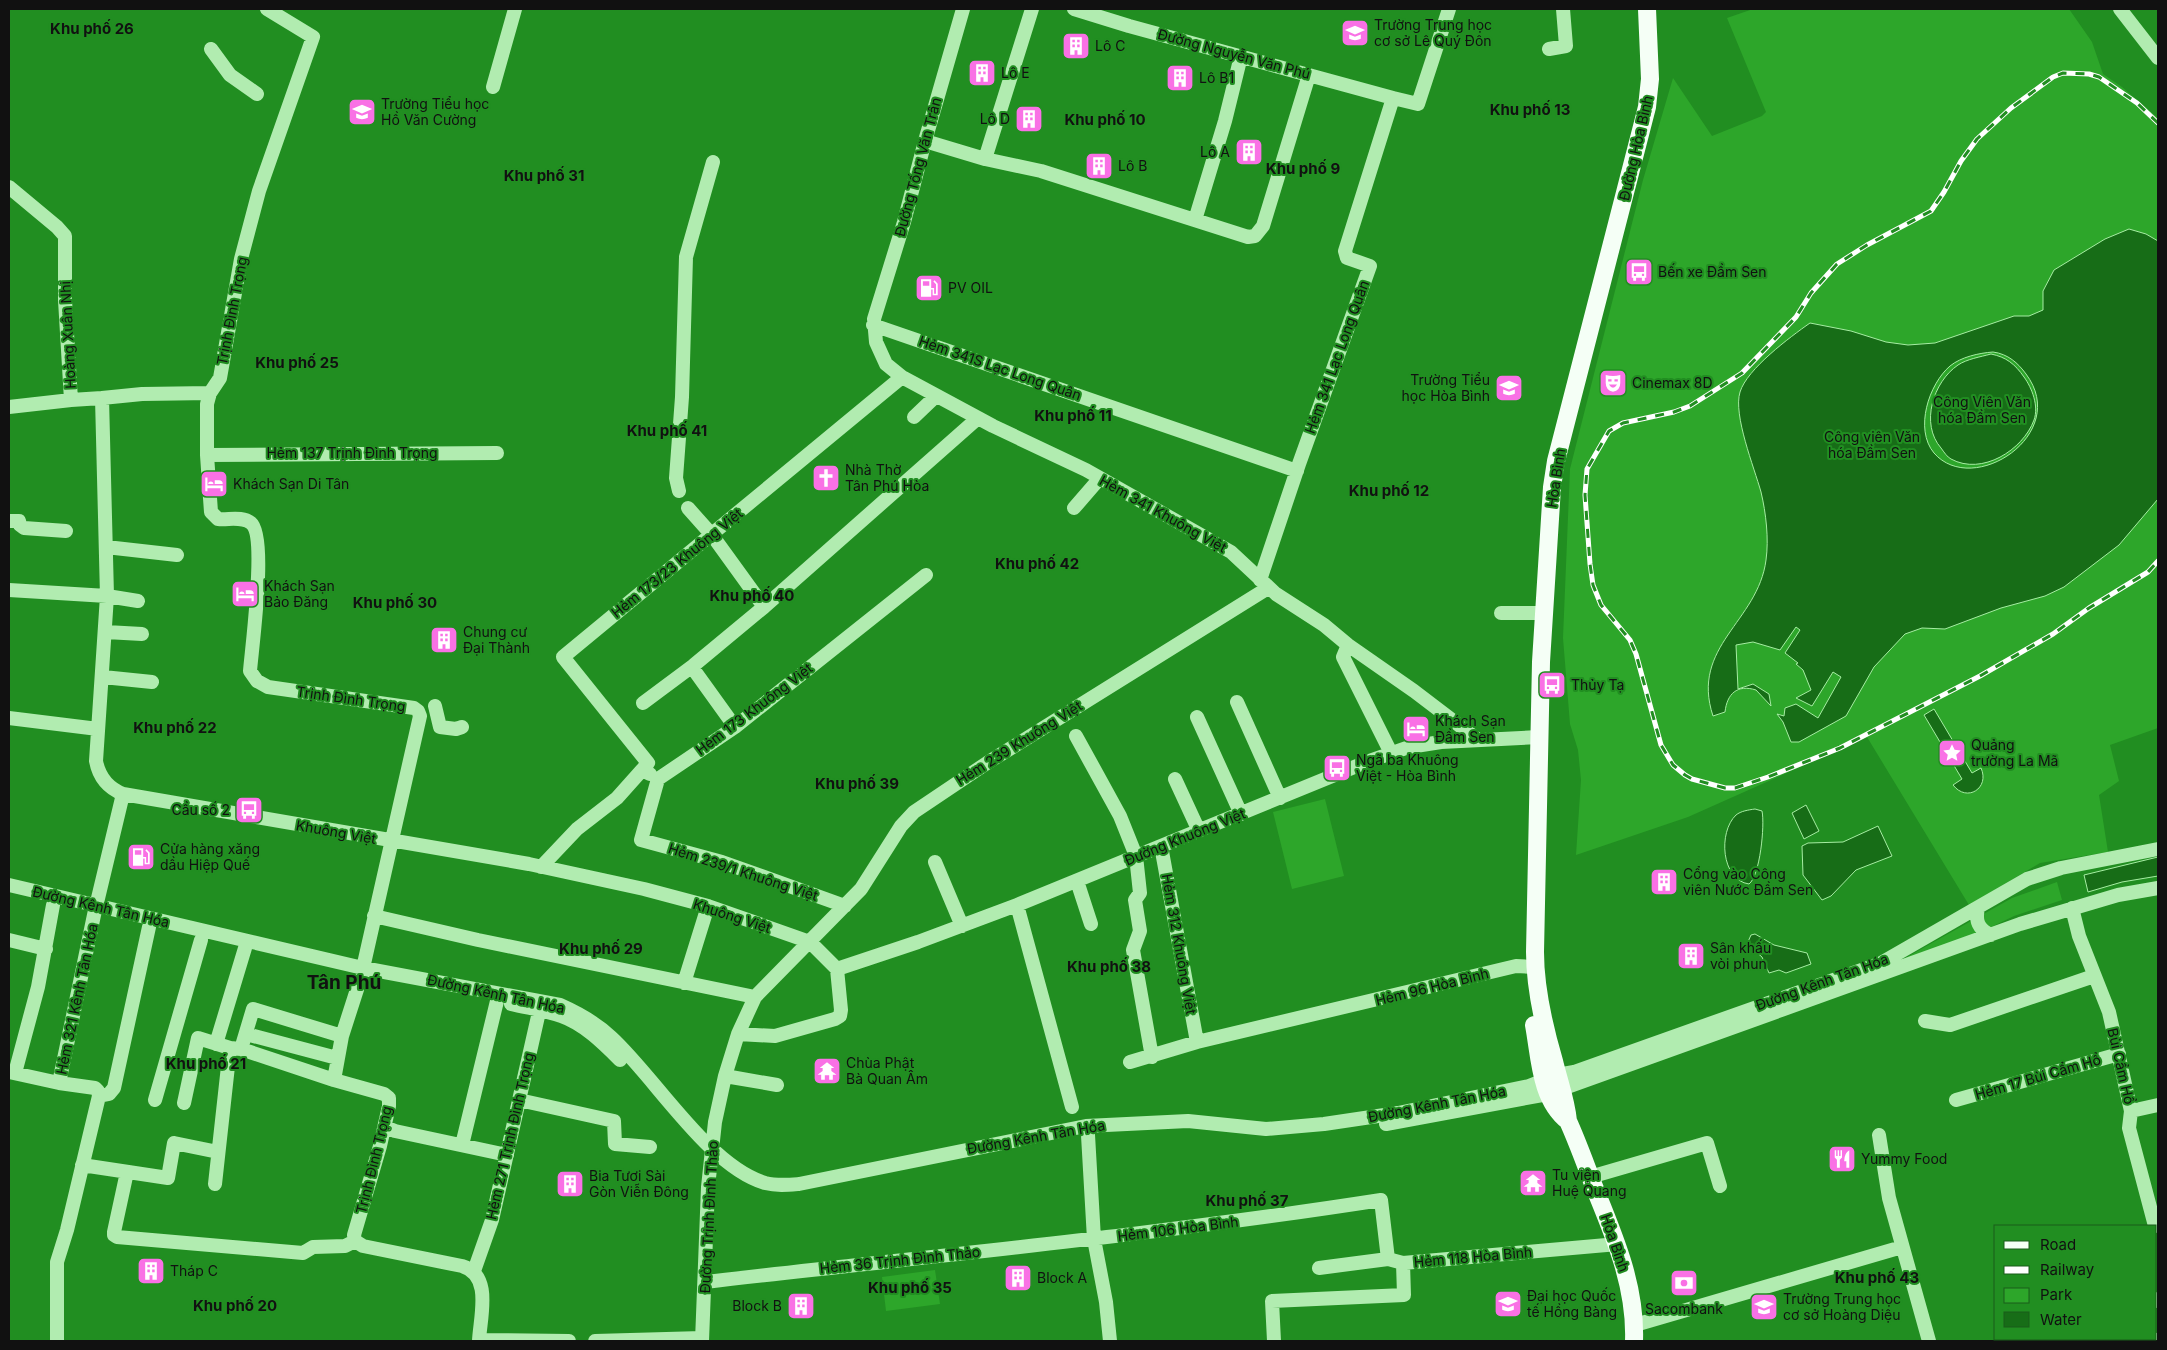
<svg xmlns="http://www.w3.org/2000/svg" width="2167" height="1350" font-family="Inter,sans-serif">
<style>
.green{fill:#2da62a}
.water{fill:#176d17;stroke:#a6eda3;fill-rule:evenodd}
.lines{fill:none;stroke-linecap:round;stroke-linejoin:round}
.minor{stroke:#b1ecb0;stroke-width:14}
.major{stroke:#f5fff6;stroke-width:18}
.rail-casing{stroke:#fff;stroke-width:5}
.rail{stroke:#218e21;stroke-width:3;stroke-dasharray:9;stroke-linecap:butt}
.labels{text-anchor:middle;stroke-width:4;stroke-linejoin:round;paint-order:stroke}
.poi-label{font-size:14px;fill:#111;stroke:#218e21;text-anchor:start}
.street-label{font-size:14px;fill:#111;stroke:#218e21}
.park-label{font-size:14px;fill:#111;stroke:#218e21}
.neighbourhood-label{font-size:15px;font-weight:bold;fill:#111;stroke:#218e21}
.district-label{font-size:19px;font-weight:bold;fill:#111;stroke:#218e21}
</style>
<rect width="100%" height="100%" fill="#218e21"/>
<path class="green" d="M1753 9H2069L2092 42 2103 74 2122 87 2158 118V728L2110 745 2119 781 2099 795 2108 852 2040 863 1969 905 1867 737 1688 817 1576 855 1581 780 1578 750 1570 724 1563 638 1570 469 1643 180 1673 78 1712 136 1762 116 1766 112 1727 18Z
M1325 799 1344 876 1292 889 1273 812Z
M2057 882 2062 900 2014 916 1929 957 1900 961 2012 898Z
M935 1270 940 1304 886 1311 882 1277Z"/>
<path class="water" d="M2129 229 2146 234 2158 241V499L2119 545 2064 587 2045 596 2001 608 1945 629 1922 628 1905 634 1874 667 1846 716 1799 742H1791L1783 722 1777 714 1784 716 1785 708 1796 704 1818 718 1841 677 1833 672 1812 706 1796 698 1811 690 1803 670 1796 664 1798 663 1785 653 1800 630 1796 627 1780 650 1753 642 1736 645 1738 689 1753 684 1769 694 1771 706 1756 690C1737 684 1727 694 1725 712L1713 716C1690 646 1758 622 1766 560 1769 539 1766 513 1761 492 1754 467 1733 415 1740 392 1747 369 1790 337 1810 323L1851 331 1886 342 1908 345 1935 343 2014 316H2029L2043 310V291L2054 270 2105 239ZM1993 352C2008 354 2018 363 2026 374 2071 434 1973 498 1934 453 1914 429 1929 384 1950 366 1961 357 1979 353 1993 352Z
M1991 354C2006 357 2015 364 2024 377 2032 388 2039 406 2034 420 2023 450 1982 476 1951 459 1947 457 1944 452 1941 448 1920 424 1933 382 1958 365 1967 359 1980 357 1991 354Z
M1934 709 1972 773 1981 768C1990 788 1967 803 1953 785L1962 779 1924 715Z
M1806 805 1819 831 1804 839 1792 813Z
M1755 809 1762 811C1765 825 1760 876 1749 884 1721 880 1718 832 1736 815 1741 811 1748 810 1755 809Z
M1878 826 1892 856 1856 870 1831 896 1822 900 1803 875 1802 846 1808 843 1843 842Z
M2158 857V876L2122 882 2088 892 2084 875Z
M1755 934 1774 945 1807 953 1811 964 1786 973 1779 970 1769 973 1762 957 1747 944 1751 935Z"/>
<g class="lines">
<path class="minor" d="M267 9 313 37 259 191 241 259 220 378 210 393 207 404V455L211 512 218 519C229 520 242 516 251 523 267 536 252 646 250 671L257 681 268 687 414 708 418 711 420 716 361 977 342 1036 334 1080
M963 9 925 141 904 222 874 319 876 342 886 364 902 377 993 426 1086 470 1231 552 1276 594 1324 625 1348 645 1414 691 1477 739
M1074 9 1129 26 1393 98
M2120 9 2158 58
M211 49 230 75 257 94
M1549 49 1566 46 1563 9
M493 87 515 9
M925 141 985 159 1041 171 1248 237 1255 236 1263 226 1309 75
M985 159 1032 9
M9 187 57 227 65 236V300L71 400 102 398 107 596 138 601
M1195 220 1225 121 1241 56
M873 325 1297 471
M102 398 142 394 210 393
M9 407 71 400
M914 417 936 396
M207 455 497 453
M679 491 676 478 682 397 686 257 713 162
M688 508 712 535 764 607
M1074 508 1100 478
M9 521H19L20 525 24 528 66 531
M106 547 177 555
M1260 580 1299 464 1370 266 1347 258 1345 251 1393 98 1418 104 1449 9
M9 590 107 596 96 761C99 777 108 788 123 794L529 864 644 889 708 906 810 942 837 969
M1501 613H1544
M106 632 142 634
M1348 645 1343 657 1391 753
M103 677 152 682
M1237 702 1280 798
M643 703 694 665
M435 706 440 727 456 729 462 727
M1197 717 1241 814
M9 718 98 729
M735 727 694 670V665L764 607 978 418
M1076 736 1120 816 1136 856 1140 893 1135 900 1140 931 1133 950 1152 1057
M642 770 648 763 563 657 902 377
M658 779 735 727 926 575
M658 779 641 840 722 862 845 906
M1175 779 1199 831
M1161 846 1197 1042
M935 862 962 926
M541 867 577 829 617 798 642 770 650 774
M1077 881 1091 924
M9 885 363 968 560 1005C578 1013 596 1023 611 1037 655 1077 708 1166 765 1183 777 1186 787 1185 799 1184L1086 1126 1188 1121 1266 1129 1324 1124 1398 1113 1529 1086 1557 1075 1574 1072 1881 963 2027 879 2061 868 2158 849
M1017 905 1072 1107
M1978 908C1975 921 1978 929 1991 935
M2072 908 2079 936 2109 1012 2131 1111 2129 1128 2155 1226
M374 916 478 940 755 997
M9 940 46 949
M837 969 918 942 1017 905 1369 761 1409 747 1441 742 1539 737
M684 983 708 906
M511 1004C527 1008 545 1010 561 1016 584 1024 603 1043 620 1060
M1925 1021 1950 1025 2094 976
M246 1034 337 1058
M738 1034 775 1036 835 1019 840 1016 841 1010 837 969
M216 1044 245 948
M241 1049 253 1009 342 1036
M1130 1062 1197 1042 1516 966 1535 967
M9 1072 59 1083 95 1088 98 1091 99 1096 67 1230 57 1262V1341
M15 1073 38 987 53 905
M725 1076 777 1085
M59 1083 94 915 123 794
M99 1096 109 1094 114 1088 149 927
M155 1100 201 940
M519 1100 614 1121 615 1144 650 1147
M1956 1100 2119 1054
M184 1103 198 1038 230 1048 241 1049 334 1080 384 1094 389 1098V1106L380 1146 354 1235 355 1241 363 1246 462 1266C493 1275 480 1317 479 1341
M2131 1111 2158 1105
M1386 1124 1548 1094 2020 924 2118 895 2158 888
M385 1127 395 1131 507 1155
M1088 1135 1094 1239 1106 1302 1110 1341
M1879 1135 1889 1198 1929 1341
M462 1145 497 1001
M82 1165 168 1178 174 1143 218 1152
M127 1172 114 1232V1235L117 1237 303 1253 313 1247 345 1246 355 1241
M1590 1177 1707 1143 1720 1186
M215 1184 230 1048
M1319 1268 1388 1259
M474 1271 492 1220 541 1003
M705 1282C931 1256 1156 1235 1381 1200L1388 1259 1403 1263 1618 1244
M2156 1301 2158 1299
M1635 1325 1902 1247
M2153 1339 2154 1341
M479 1340 569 1341
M595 1341 702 1338
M702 1341 708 1187 715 1122 725 1076 738 1034 755 997 861 889 901 826 914 812 987 763 1268 588
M1274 1341 1272 1301 1404 1295 1403 1263"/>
<path class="major" d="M1534 1025C1540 1057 1540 1099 1568 1121
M1634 1341C1636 1287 1615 1238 1595 1189 1586 1166 1578 1143 1568 1121 1566 1100 1559 1082 1554 1061 1544 1027 1535 987 1535 952L1541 662 1552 487 1556 461 1647 107 1650 79 1647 9"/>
<defs>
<path id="rail" d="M2158 123 2137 103 2099 77 2089 74 2063 73 2053 77 2011 108 1977 139 1961 161 1944 192 1931 211 1867 245 1837 264 1811 293 1796 317 1742 373 1690 406 1674 412 1623 423 1609 431 1587 469 1585 495 1590 564 1593 585 1601 605 1630 640 1636 654 1661 745 1673 765 1685 775 1692 779 1725 788H1735L1768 777 1840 748 1980 676 2053 634 2089 608 2148 572 2158 561"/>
</defs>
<use href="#rail" class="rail-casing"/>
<use href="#rail" class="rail"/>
</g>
<defs>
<symbol id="school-square" viewBox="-11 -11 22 22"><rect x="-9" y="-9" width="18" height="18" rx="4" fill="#f971e5" stroke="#218e21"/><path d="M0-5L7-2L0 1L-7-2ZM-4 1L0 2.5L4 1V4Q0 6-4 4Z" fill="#fff"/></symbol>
<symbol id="building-square" viewBox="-11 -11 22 22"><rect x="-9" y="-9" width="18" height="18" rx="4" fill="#f971e5" stroke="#218e21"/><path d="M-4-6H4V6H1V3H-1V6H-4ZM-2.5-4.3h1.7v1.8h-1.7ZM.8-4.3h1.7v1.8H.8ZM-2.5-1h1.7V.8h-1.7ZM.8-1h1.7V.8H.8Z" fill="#fff"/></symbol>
<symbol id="bus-square" viewBox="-11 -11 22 22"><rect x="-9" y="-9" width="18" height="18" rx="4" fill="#f971e5" stroke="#218e21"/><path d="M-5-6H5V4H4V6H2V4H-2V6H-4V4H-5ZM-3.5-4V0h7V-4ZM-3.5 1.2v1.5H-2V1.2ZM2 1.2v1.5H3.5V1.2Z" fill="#fff"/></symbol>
<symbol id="fuel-square" viewBox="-11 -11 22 22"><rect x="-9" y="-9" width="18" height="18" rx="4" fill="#f971e5" stroke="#218e21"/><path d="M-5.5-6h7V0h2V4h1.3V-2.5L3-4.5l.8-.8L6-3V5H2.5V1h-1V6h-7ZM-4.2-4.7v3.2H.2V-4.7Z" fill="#fff"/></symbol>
<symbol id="theatre-square" viewBox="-11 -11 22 22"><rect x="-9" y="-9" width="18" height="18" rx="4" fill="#f971e5" stroke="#218e21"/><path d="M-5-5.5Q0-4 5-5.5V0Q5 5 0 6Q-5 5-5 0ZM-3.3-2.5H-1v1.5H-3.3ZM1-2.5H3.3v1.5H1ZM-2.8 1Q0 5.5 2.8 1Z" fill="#fff"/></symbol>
<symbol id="church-square" viewBox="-11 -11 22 22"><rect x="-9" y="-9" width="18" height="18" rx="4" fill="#f971e5" stroke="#218e21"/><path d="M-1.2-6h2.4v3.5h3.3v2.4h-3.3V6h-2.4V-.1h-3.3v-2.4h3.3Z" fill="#fff"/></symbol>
<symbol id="hotel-square" viewBox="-11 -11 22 22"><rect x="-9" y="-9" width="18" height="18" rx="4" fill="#f971e5" stroke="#218e21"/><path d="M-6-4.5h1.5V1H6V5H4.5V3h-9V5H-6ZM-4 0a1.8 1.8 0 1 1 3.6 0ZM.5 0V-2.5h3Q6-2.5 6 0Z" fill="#fff"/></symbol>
<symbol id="sight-square" viewBox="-11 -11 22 22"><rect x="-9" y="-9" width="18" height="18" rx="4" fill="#f971e5" stroke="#218e21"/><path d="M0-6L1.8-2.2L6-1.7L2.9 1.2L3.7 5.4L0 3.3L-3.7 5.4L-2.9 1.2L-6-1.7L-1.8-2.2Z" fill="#fff"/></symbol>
<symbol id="temple-square" viewBox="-11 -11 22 22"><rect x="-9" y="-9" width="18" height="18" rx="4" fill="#f971e5" stroke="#218e21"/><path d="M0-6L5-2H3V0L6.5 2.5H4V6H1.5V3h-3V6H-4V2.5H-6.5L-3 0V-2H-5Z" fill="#fff"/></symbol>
<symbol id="restaurant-square" viewBox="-11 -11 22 22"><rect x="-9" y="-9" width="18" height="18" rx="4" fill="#f971e5" stroke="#218e21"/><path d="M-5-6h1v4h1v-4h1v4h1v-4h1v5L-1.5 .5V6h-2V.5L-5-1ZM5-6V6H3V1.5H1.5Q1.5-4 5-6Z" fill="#fff"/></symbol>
<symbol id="bank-square" viewBox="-11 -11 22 22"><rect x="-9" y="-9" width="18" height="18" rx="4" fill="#f971e5" stroke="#218e21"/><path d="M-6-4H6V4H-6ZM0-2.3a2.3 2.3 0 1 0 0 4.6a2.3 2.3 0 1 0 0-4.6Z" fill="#fff"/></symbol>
<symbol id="university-square" viewBox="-11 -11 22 22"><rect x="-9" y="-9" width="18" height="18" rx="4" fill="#f971e5" stroke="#218e21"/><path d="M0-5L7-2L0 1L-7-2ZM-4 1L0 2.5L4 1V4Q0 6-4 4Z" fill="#fff"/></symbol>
</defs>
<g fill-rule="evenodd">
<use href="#school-square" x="1339" y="17" width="32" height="32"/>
<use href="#building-square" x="1060" y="30" width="32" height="32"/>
<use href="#building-square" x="966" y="57" width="32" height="32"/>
<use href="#building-square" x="1164" y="62" width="32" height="32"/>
<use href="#school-square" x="346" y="96" width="32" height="32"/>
<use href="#building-square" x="1013" y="103" width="32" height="32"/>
<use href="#building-square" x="1233" y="136" width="32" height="32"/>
<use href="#building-square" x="1083" y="150" width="32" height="32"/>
<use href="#bus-square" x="1623" y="256" width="32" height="32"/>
<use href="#fuel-square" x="913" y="272" width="32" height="32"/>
<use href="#theatre-square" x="1597" y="367" width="32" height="32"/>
<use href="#school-square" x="1493" y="372" width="32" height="32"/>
<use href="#church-square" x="810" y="462" width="32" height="32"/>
<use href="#hotel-square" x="198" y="468" width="32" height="32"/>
<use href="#hotel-square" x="229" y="578" width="32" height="32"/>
<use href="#building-square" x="428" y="624" width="32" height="32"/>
<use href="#bus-square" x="1536" y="669" width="32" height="32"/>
<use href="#hotel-square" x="1400" y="713" width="32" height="32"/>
<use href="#sight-square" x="1936" y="737" width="32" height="32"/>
<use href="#bus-square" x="1321" y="752" width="32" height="32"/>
<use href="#bus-square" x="233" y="794" width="32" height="32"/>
<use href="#fuel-square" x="125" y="841" width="32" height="32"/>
<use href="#building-square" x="1648" y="866" width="32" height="32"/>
<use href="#building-square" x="1675" y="940" width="32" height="32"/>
<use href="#temple-square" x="811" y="1055" width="32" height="32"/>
<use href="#restaurant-square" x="1826" y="1143" width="32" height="32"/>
<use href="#temple-square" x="1517" y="1167" width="32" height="32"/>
<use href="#building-square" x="554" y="1168" width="32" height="32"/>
<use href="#building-square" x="135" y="1255" width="32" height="32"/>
<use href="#building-square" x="1002" y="1262" width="32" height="32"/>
<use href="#bank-square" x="1668" y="1267" width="32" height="32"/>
<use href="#university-square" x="1492" y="1288" width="32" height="32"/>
<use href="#building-square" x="785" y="1290" width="32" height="32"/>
<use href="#school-square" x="1748" y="1291" width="32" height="32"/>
</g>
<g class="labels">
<g class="poi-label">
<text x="1374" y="30">Trường Trung học<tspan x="1374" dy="16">cơ sở Lê Quý Đôn</tspan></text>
<text x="1095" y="51">Lô C</text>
<text x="1001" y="78">Lô E</text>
<text x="1199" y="83">Lô B1</text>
<text x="381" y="109">Trường Tiểu học<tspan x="381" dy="16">Hồ Văn Cường</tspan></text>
<text x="1010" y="124" text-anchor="end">Lô D</text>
<text x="1230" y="157" text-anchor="end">Lô A</text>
<text x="1118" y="171">Lô B</text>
<text x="1658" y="277">Bến xe Đầm Sen</text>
<text x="948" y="293">PV OIL</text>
<text x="1490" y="385" text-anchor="end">Trường Tiểu<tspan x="1490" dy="16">học Hòa Bình</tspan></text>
<text x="1632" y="388">Cinemax 8D</text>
<text x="845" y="475">Nhà Thờ<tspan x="845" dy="16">Tân Phú Hòa</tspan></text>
<text x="233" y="489">Khách Sạn Di Tân</text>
<text x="264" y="591">Khách Sạn<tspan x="264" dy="16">Bảo Đăng</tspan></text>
<text x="463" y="637">Chung cư<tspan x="463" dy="16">Đại Thành</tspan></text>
<text x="1571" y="690">Thủy Tạ</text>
<text x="1435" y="726">Khách Sạn<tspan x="1435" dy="16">Đầm Sen</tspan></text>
<text x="1971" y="750">Quảng<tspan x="1971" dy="16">trường La Mã</tspan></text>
<text x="1356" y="765">Ngã ba Khuông<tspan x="1356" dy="16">Việt - Hòa Bình</tspan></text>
<text x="230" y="815" text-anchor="end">Cầu số 2</text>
<text x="160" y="854">Cửa hàng xăng<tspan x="160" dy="16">dầu Hiệp Quế</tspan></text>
<text x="1683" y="879">Cổng vào Công<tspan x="1683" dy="16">viên Nước Đầm Sen</tspan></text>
<text x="1710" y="953">Sân khấu<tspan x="1710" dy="16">vòi phun</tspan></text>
<text x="846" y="1068">Chùa Phật<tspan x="846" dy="16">Bà Quan Âm</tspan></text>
<text x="1861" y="1164">Yummy Food</text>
<text x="1552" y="1180">Tu viện<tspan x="1552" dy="16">Huệ Quang</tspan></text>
<text x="589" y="1181">Bia Tươi Sài<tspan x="589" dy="16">Gòn Viễn Đông</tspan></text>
<text x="170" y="1276">Tháp C</text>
<text x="1037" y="1283">Block A</text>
<text x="1527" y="1301">Đại học Quốc<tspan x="1527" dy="16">tế Hồng Bàng</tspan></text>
<text x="1783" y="1304">Trường Trung học<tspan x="1783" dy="16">cơ sở Hoàng Diệu</tspan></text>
<text x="782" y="1311" text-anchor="end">Block B</text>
<text x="1684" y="1314" text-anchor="middle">Sacombank</text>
</g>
<g class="street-label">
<text transform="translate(1234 54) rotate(15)" y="5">Đường Nguyễn Văn Phú</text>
<text transform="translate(1636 148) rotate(-77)" y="5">Đường Hòa Bình</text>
<text transform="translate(918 167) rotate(-75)" y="5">Đường Tống Văn Trân</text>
<text transform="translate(232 311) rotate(-79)" y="5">Trịnh Đình Trọng</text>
<text transform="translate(68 335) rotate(-93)" y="5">Hoàng Xuân Nhị</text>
<text transform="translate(1337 357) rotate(-70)" y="5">Hẻm 341 Lạc Long Quân</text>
<text transform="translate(1000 368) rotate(19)" y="5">Hẻm 341S Lạc Long Quân</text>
<text x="352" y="458">Hẻm 137 Trịnh Đình Trọng</text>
<text transform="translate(1556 478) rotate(-81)" y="5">Hòa Bình</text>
<text transform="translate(1163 514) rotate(29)" y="5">Hẻm 341 Khuông Việt</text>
<text transform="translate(677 563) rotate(-39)" y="5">Hẻm 173/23 Khuông Việt</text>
<text transform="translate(351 699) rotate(8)" y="5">Trịnh Đình Trọng</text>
<text transform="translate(754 709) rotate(-37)" y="5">Hẻm 173 Khuông Việt</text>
<text transform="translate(1019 743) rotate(-32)" y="5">Hẻm 239 Khuông Việt</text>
<text transform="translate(336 832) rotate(10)" y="5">Khuông Việt</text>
<text transform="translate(1185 837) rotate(-22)" y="5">Đường Khuông Việt</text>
<text transform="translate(743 872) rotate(18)" y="5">Hẻm 239/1 Khuông Việt</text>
<text transform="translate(101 907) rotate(13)" y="5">Đường Kênh Tân Hóa</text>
<text transform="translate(732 916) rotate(18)" y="5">Khuông Việt</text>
<text transform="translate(1179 944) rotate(80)" y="5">Hẻm 312 Khuông Việt</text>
<text transform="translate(1822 982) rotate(-20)" y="5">Đường Kênh Tân Hóa</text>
<text transform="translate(1432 987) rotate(-14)" y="5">Hẻm 96 Hòa Bình</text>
<text transform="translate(496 994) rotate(12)" y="5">Đường Kênh Tân Hóa</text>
<text transform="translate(77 999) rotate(-78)" y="5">Hẻm 321 Kênh Tân Hóa</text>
<text transform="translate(2121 1066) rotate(77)" y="5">Bùi Cẩm Hổ</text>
<text transform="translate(2038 1077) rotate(-16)" y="5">Hẻm 17 Bùi Cẩm Hổ</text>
<text transform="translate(1437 1104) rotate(-11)" y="5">Đường Kênh Tân Hóa</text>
<text transform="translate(510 1136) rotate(-77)" y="5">Hẻm 271 Trịnh Đình Trọng</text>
<text transform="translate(1036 1137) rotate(-10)" y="5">Đường Kênh Tân Hóa</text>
<text transform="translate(374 1160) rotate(-76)" y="5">Trịnh Đình Trọng</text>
<text transform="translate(709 1217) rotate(-87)" y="5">Đường Trịnh Đình Thảo</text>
<text transform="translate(1178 1229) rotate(-7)" y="5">Hẻm 106 Hòa Bình</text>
<text transform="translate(1615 1243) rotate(71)" y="5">Hòa Bình</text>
<text transform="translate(1473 1257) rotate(-5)" y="5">Hẻm 118 Hòa Bình</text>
<text transform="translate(900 1260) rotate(-6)" y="5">Hẻm 36 Trịnh Đình Thảo</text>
</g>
<g class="park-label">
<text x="1982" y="407">Công Viên Văn<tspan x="1982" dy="16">hóa Đầm Sen</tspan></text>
<text x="1872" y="442">Công viên Văn<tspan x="1872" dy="16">hóa Đầm Sen</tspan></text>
</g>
<g class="neighbourhood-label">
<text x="92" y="34">Khu phố 26</text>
<text x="1530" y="115">Khu phố 13</text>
<text x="1105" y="125">Khu phố 10</text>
<text x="1303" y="174">Khu phố 9</text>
<text x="544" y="181">Khu phố 31</text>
<text x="297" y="368">Khu phố 25</text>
<text x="1073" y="421">Khu phố 11</text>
<text x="667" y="436">Khu phố 41</text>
<text x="1389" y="496">Khu phố 12</text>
<text x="1037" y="569">Khu phố 42</text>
<text x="752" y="601">Khu phố 40</text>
<text x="395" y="608">Khu phố 30</text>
<text x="175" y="733">Khu phố 22</text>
<text x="857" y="789">Khu phố 39</text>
<text x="601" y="954">Khu phố 29</text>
<text x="1109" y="972">Khu phố 38</text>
<text x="206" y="1069">Khu phố 21</text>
<text x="1247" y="1206">Khu phố 37</text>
<text x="1877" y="1283">Khu phố 43</text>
<text x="910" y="1293">Khu phố 35</text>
<text x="235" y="1311">Khu phố 20</text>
</g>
<g class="district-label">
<text x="344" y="989">Tân Phú</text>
</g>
</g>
<rect width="2167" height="1350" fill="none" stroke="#111111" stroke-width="20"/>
<rect x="1994" y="1225" width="162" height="115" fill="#218e21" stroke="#1b5c1b"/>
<rect x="2004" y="1241" width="25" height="8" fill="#f5fff6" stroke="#1b5c1b"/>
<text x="2040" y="1250" font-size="15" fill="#111111">Road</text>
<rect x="2004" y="1266" width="25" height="8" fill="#ffffff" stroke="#1b5c1b"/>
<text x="2040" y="1275" font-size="15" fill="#111111">Railway</text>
<rect x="2004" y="1288" width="25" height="15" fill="#2da62a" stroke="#1b5c1b"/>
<text x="2040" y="1300" font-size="15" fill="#111111">Park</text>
<rect x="2004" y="1312" width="25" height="15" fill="#176d17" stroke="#1b5c1b"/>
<text x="2040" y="1325" font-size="15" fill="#111111">Water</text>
</svg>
